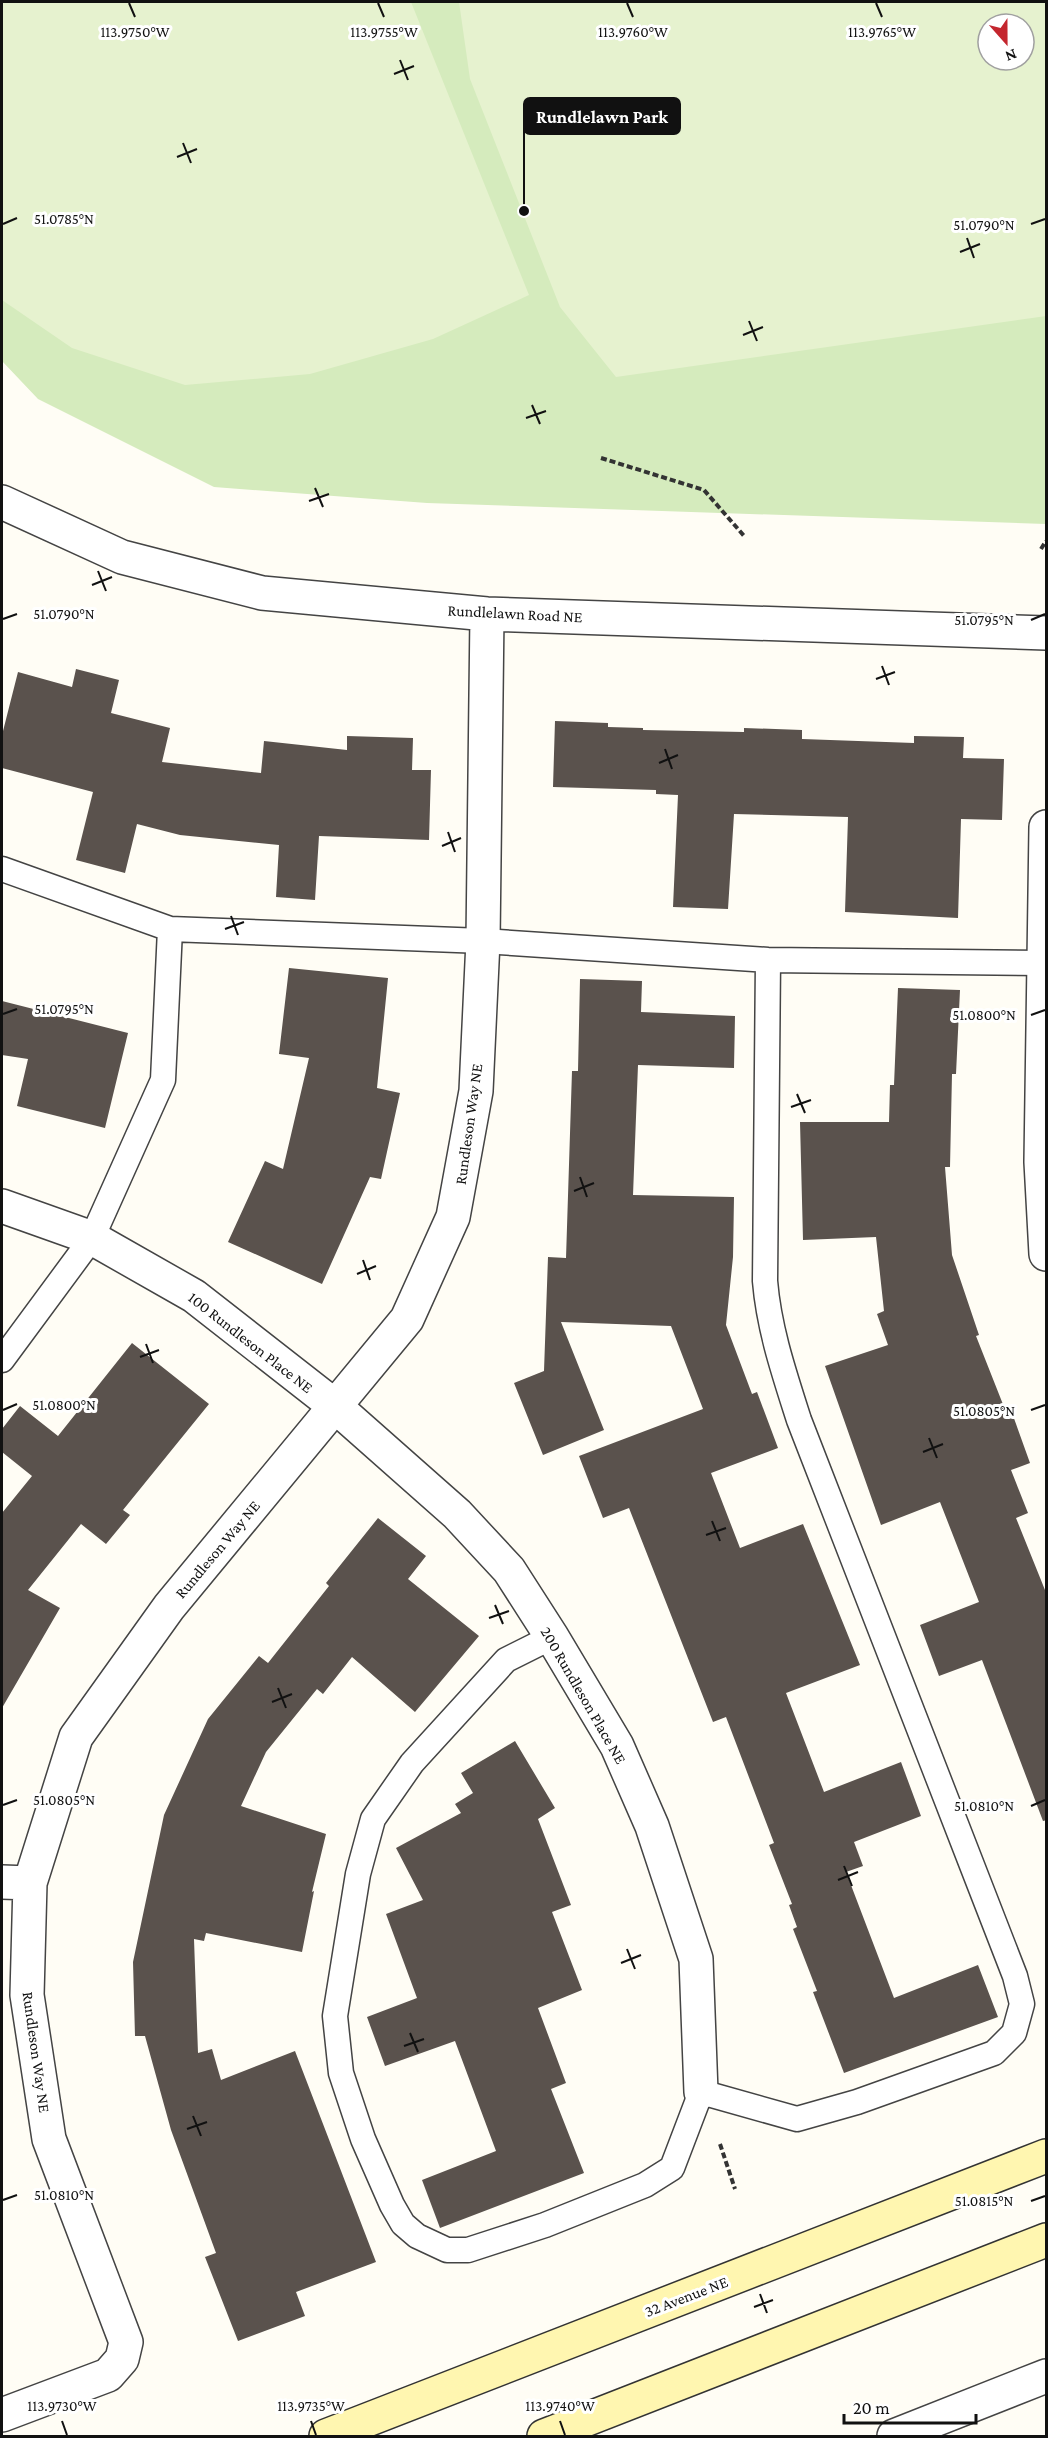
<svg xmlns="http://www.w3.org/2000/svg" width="1048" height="2438" font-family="'Crimson Pro',serif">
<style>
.green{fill:#d5ebbd;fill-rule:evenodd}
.pitch{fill:#e6f2cf;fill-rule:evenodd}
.building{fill:#5a524d}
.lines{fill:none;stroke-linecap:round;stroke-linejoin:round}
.lane-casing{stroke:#444;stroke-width:27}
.street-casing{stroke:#444;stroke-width:36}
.secondary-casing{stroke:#333;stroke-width:36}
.path{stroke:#333;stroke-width:4;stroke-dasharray:6 3;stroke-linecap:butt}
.lane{stroke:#fff;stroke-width:24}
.street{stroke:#fff;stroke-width:33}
.secondary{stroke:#fff6b0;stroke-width:33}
.ticks{fill:none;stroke:#111;stroke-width:2}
.labels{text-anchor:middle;stroke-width:6;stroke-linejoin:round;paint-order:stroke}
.street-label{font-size:16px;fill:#111;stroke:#fff}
.ticks-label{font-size:15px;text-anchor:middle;fill:#111;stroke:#fff;stroke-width:6;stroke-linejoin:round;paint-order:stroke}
.leader{fill:none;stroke:#111;stroke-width:2}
.callout-dot{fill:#111;stroke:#fff;stroke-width:2}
.callout{fill:#111;stroke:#111;stroke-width:2}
.callout-label{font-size:18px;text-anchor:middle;font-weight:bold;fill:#fff}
</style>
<rect width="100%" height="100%" fill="#fffdf5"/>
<path class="green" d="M2 2H1046V524L427 503 214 487 38 399 2 361ZM988 24H1024V60H988Z"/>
<path class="pitch" d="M2 2H411L529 295 433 339 310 374 185 385 72 348 2 300Z
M459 2H1046V316L616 377 560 307 470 79ZM988 24H1024V60H988Z"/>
<path class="building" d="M76 669 119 680 111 713 170 728 162 762 261 773 264 741 347 750V736L413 738 412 770H431L429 840 319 836 315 900 276 897 279 845 180 835 137 824 125 873 76 860 93 792 2 768V735L18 672 72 687Z
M555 721 608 723V727L643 728V730L744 732V728L802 730V739L914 743V736L964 737 963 758 1004 759 1002 820 961 819 958 918 845 912 848 817 734 814 728 909 673 907 678 795 656 794V790L553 787Z
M289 968 388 978 377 1088 400 1093 381 1179 370 1177 322 1284 228 1242 265 1161 283 1169 309 1058 279 1054Z
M580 979 642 981 641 1012 735 1016 734 1068 638 1065 633 1195 734 1197 733 1257 726 1325 752 1394 757 1392 778 1448 711 1473 740 1548 803 1524 860 1665 786 1693 824 1792 901 1762 921 1816 854 1842 863 1866 846 1872 894 1998 978 1965 998 2017 844 2073 813 1992 817 1991 793 1929 797 1927 789 1905 792 1904 769 1845 774 1843 726 1717 713 1722 629 1508 603 1518 579 1456 703 1409 671 1326 561 1322 604 1430 543 1455 514 1383 544 1371 548 1257 566 1258 572 1071H578Z
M898 988 960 990 956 1074H952L950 1167H945L952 1255 979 1335 976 1336 1006 1412 1011 1410 1030 1463 1011 1470 1028 1513 1016 1518 1047 1595V1820L1043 1821 982 1660 939 1676 920 1625 979 1602 940 1502 881 1525 825 1366 888 1345 877 1314 884 1311 876 1237 803 1240 800 1122H889L890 1085H894Z
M2 1001 128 1033 105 1128 17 1106 28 1059 2 1055Z
M132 1343 209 1404 123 1510 130 1515 106 1544 81 1524 28 1590 60 1608 2 1708V1513L32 1476 2 1452V1429L20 1406 58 1436Z
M378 1518 426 1556 408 1579 479 1636 415 1712 352 1657 323 1694 317 1689 266 1752 241 1806 326 1834 312 1892 314 1891 302 1952 206 1933 204 1941 194 1939 198 2053 212 2049 221 2080 295 2051 376 2262 296 2292 305 2316 238 2341 205 2257 216 2253 171 2130 145 2036H135L133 1962 164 1815 208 1719 259 1656 268 1663 329 1586 326 1583Z
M515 1741 555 1808 538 1819 571 1905 552 1912 582 1990 538 2008 566 2083 551 2089 584 2173 440 2228 422 2180 496 2151 455 2041 385 2066 367 2017 417 1998 386 1914 423 1900 396 1848 461 1813 455 1804 473 1793 461 1773Z"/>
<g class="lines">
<defs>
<path id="lane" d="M2 869 170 929 483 941 768 960 1046 963
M2 1360 92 1238 163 1080 170 929
M552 1637 506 1660 412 1763 373 1819 358 1874 335 2016 341 2073 363 2139 392 2205 403 2224 417 2236 447 2250H468L545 2225 645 2185 672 2168 701 2092 797 2119 857 2102 994 2053 1014 2033 1022 2004 1015 1976 799 1420C784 1373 769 1329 765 1281L768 960"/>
<path id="street" d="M2 502 122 557 262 593 487 614 1046 633
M1046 827 1041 1162 1046 1254
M2 1206 92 1238 194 1296 336 1407 457 1514 509 1570 552 1637 617 1746 652 1826 696 1959 701 2092
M2 1882 30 1883
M2 2415 108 2375 122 2359 126 2342 49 2139 27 1995 30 1883 76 1737 169 1607 407 1319 453 1217 476 1091 483 941 487 614
M894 2436 1046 2376"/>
<path id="secondary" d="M326 2436 1046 2156
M544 2436 1046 2240"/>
</defs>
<use href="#lane" class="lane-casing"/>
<use href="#street" class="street-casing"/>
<use href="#secondary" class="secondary-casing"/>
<path class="path" d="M601 458 704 490 745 537
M1041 549 1046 541
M720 2144 735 2189"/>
<use href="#lane" class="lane"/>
<use href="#street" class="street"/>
<use href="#secondary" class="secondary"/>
</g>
<path class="ticks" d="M129 3 135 17M378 3 384 17M627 3 633 17M876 3 882 17M400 60 408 80M394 74 414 66M183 143 191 163M177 157 197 149M3 224 17 218M1031 224 1045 219M967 238 974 258M960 252 980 244M749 321 757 341M743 335 763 327M532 405 540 424M526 418 546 411M315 488 323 507M309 501 329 494M98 571 106 591M92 585 112 577M3 619 17 614M1031 620 1045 614M882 666 889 685M876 679 895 672M665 749 672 769M659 763 678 755M448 832 455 852M442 846 461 838M231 916 238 935M225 929 244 922M3 1014 17 1009M1031 1015 1045 1010M797 1094 805 1113M791 1107 811 1100M580 1177 587 1197M574 1191 594 1183M363 1260 370 1280M357 1274 376 1266M146 1344 153 1363M140 1357 159 1350M3 1410 17 1404M1031 1410 1045 1405M929 1438 937 1458M923 1452 943 1444M712 1521 720 1541M706 1535 726 1528M495 1605 503 1624M489 1618 509 1611M278 1688 286 1708M272 1702 292 1694M3 1805 17 1800M1031 1806 1045 1800M844 1866 852 1886M838 1880 858 1872M627 1949 635 1969M621 1963 641 1955M410 2033 418 2052M404 2046 424 2039M193 2116 201 2136M187 2129 207 2122M3 2200 17 2195M1031 2201 1045 2196M760 2294 767 2313M754 2307 773 2300M62 2421 67 2435M311 2421 316 2435M560 2421 565 2435"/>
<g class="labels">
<g class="street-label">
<text transform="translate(515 613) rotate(3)" y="6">Rundlelawn Road NE</text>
<text transform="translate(468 1124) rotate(-82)" y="6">Rundleson Way NE</text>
<text transform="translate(251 1342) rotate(38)" y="6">100 Rundleson Place NE</text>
<text transform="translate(217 1549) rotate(-50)" y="6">Rundleson Way NE</text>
<text transform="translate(584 1695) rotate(60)" y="6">200 Rundleson Place NE</text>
<text transform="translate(37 2052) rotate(82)" y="6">Rundleson Way NE</text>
<text transform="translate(686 2296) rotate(-21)" y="6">32 Avenue NE</text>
</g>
</g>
<g class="ticks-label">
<text x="135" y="37">113.9750°W</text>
<text x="384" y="37">113.9755°W</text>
<text x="633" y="37">113.9760°W</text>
<text x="882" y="37">113.9765°W</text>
<text x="64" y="224">51.0785°N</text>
<text x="984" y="230">51.0790°N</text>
<text x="64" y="619">51.0790°N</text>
<text x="984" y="625">51.0795°N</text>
<text x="64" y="1014">51.0795°N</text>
<text x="984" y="1020">51.0800°N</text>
<text x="64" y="1410">51.0800°N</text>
<text x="984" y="1416">51.0805°N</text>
<text x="64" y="1805">51.0805°N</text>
<text x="984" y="1811">51.0810°N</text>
<text x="64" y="2200">51.0810°N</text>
<text x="984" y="2206">51.0815°N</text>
<text x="62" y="2411">113.9730°W</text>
<text x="311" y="2411">113.9735°W</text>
<text x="560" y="2411">113.9740°W</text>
</g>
<path class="leader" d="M524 211L524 116"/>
<circle class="callout-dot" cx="524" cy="211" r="6"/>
<rect class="callout" x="524" y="98" width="156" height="36" rx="6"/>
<g class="callout-label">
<text x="602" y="123">Rundlelawn Park</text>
</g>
<rect width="1048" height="2438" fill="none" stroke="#111111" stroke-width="6"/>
<g transform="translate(1006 42) rotate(159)"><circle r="28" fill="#ffffff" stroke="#a0a0a0" stroke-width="1.5"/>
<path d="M0-4.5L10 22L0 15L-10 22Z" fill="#c4262e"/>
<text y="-9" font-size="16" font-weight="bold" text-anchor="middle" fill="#111111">N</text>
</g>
<path d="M844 2414v9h132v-9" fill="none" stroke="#111111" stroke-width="3"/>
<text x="853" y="2414" font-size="18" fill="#111111" stroke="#ffffff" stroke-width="4.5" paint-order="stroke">20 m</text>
</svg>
